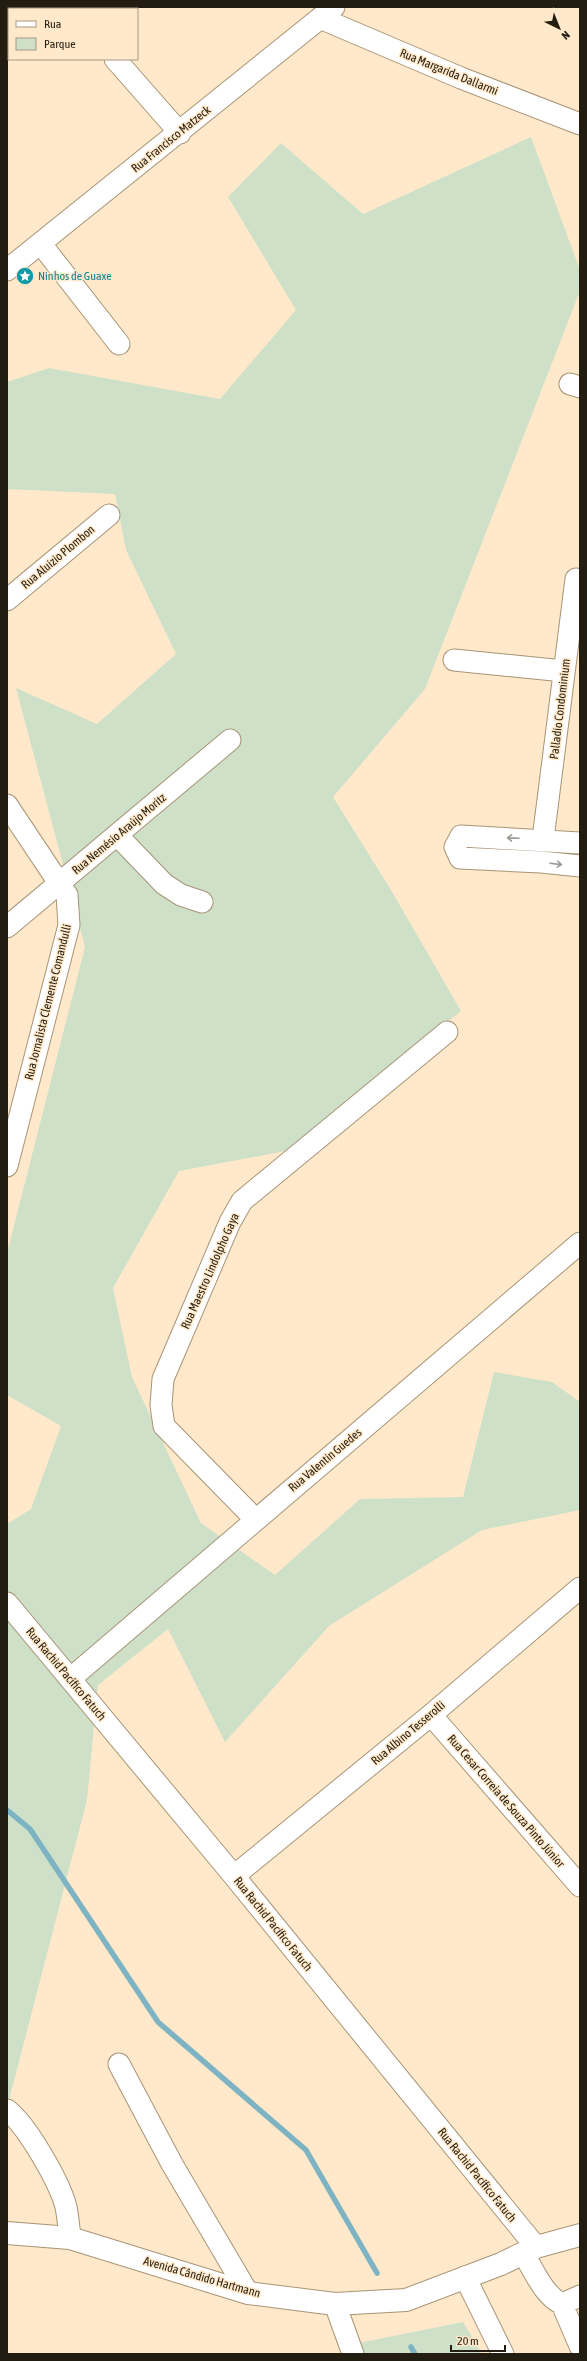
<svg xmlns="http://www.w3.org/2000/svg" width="587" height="2361" font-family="'Asap Condensed',sans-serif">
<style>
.green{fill:#cee0c8}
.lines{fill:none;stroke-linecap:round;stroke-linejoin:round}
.stream{stroke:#7db3c3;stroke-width:5.5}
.minor-casing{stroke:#a89476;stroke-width:23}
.major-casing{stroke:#a89476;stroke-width:24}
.minor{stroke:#fff;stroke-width:21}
.major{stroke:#fff;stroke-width:22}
.oneway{stroke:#9c9993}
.labels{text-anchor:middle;stroke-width:3;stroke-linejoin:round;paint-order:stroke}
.street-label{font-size:12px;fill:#231c10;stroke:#ffe9ca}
.culture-label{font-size:12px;fill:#0d838f;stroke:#ffe9ca;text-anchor:start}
</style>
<rect width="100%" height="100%" fill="#ffe9ca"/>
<path class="green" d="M531 137 580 270V291L425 689 333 797 391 890 461 1011 291 1150 179 1171 113 1288 132 1377 201 1523 275 1575 360 1499 463 1497 494 1372 552 1382 580 1402V1510L482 1530 329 1626 225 1742 168 1629 98 1685 87 1800 8 2104 7 1524 31 1509 61 1426 7 1395V1253L85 947 16 688 97 724 176 654 126 550 115 494 7 489V382L49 368 220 399 296 310 228 197 281 143 363 214Z
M463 2322 482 2354H352L349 2345Z"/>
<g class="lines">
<path class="stream" d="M7 1810 30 1829 158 2022 306 2150 377 2273
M411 2347 415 2354"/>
<defs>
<path id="minor" d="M70 7 72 9
M320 18 461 78 580 124
M115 59 180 133
M41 244 119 344
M7 270 334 7
M570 384 580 387
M7 600 109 515
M454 660 564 671
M7 805 67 895 69 925 7 1166
M117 835 164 884 181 895 202 902
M543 839 576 579
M580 843 461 836 455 847 460 858 541 862 580 866
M7 927 230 740
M255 1519 164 1426 161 1405 163 1379 230 1222 242 1201 447 1032
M7 1603 234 1876 536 2247
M70 1679 580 1243
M431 1715 580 1886
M234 1876 431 1715 580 1588
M119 2064 172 2164 248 2293
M7 2110C27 2125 60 2183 66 2207 68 2217 69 2228 70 2238
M523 2253C534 2270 543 2295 562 2304L580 2296
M465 2277 503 2354
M335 2304 353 2354
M562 2304 580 2346"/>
<path id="major" d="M7 2233 70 2238 248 2293 335 2304 406 2300 501 2264 536 2247 580 2235"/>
</defs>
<use href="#minor" class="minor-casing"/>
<use href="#major" class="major-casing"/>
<use href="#minor" class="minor"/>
<use href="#major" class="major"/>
</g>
<defs><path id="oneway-shaft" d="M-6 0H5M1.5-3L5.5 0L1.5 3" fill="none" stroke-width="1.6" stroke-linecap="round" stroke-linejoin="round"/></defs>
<g class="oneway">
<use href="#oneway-shaft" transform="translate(513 838) rotate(-178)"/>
<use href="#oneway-shaft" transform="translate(556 864) rotate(7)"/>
</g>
<defs>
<symbol id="sight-disc" viewBox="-11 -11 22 22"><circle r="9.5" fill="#0f9aa8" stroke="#ffe9ca"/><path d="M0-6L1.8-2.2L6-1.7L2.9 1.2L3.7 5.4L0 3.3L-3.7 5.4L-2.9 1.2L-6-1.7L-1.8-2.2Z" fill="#fff"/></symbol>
</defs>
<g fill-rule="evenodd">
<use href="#sight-disc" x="15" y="266" width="20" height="20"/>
</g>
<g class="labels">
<g class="street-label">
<text transform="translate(449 72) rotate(22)" y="4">Rua Margarida Dallarmi</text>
<text transform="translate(171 139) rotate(-39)" y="4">Rua Francisco Matzeck</text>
<text transform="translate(58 557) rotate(-40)" y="4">Rua Aluizio Plombon</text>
<text transform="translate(560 709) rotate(-83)" y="4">Palladio Condominium</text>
<text transform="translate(119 834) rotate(-40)" y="4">Rua Nemésio Araújo Moritz</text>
<text transform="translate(48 1002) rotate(-76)" y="4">Rua Jornalista Clemente Comandulli</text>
<text transform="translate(210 1271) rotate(-66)" y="4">Rua Maestro Lindolpho Gaya</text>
<text transform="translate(325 1460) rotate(-40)" y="4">Rua Valentin Guedes</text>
<text transform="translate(66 1674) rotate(50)" y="4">Rua Rachid Pacífico Fatuch</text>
<text transform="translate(408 1733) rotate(-40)" y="4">Rua Albino Tesserolli</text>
<text transform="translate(506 1801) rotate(49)" y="4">Rua Cesar Correia de Souza Pinto Júnior</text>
<text transform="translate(273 1924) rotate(51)" y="4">Rua Rachid Pacífico Fatuch</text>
<text transform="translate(477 2175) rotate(51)" y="4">Rua Rachid Pacífico Fatuch</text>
<text transform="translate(202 2277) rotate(16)" y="4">Avenida Cândido Hartmann</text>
</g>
<g class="culture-label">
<text x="38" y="280">Ninhos de Guaxe</text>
</g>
</g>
<rect width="587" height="2361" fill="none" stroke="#231c10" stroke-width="16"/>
<rect x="8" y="8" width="130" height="52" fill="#ffe9ca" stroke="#a79780"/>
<rect x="16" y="21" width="20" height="6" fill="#ffffff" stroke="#a79780"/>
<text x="44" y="28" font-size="12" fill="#231c10">Rua</text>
<rect x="16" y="38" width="20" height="12" fill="#cee0c8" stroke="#a79780"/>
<text x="44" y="48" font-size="12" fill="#231c10">Parque</text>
<g transform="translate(559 28) rotate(137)" stroke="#ffe9ca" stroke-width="3" paint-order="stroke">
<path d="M0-3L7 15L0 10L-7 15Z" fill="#231c10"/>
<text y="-6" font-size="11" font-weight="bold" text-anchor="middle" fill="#231c10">N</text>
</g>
<path d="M451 2345v6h54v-6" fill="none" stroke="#231c10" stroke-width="2"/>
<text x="457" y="2345" font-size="12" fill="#231c10" stroke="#ffe9ca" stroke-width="3" paint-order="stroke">20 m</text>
</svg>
